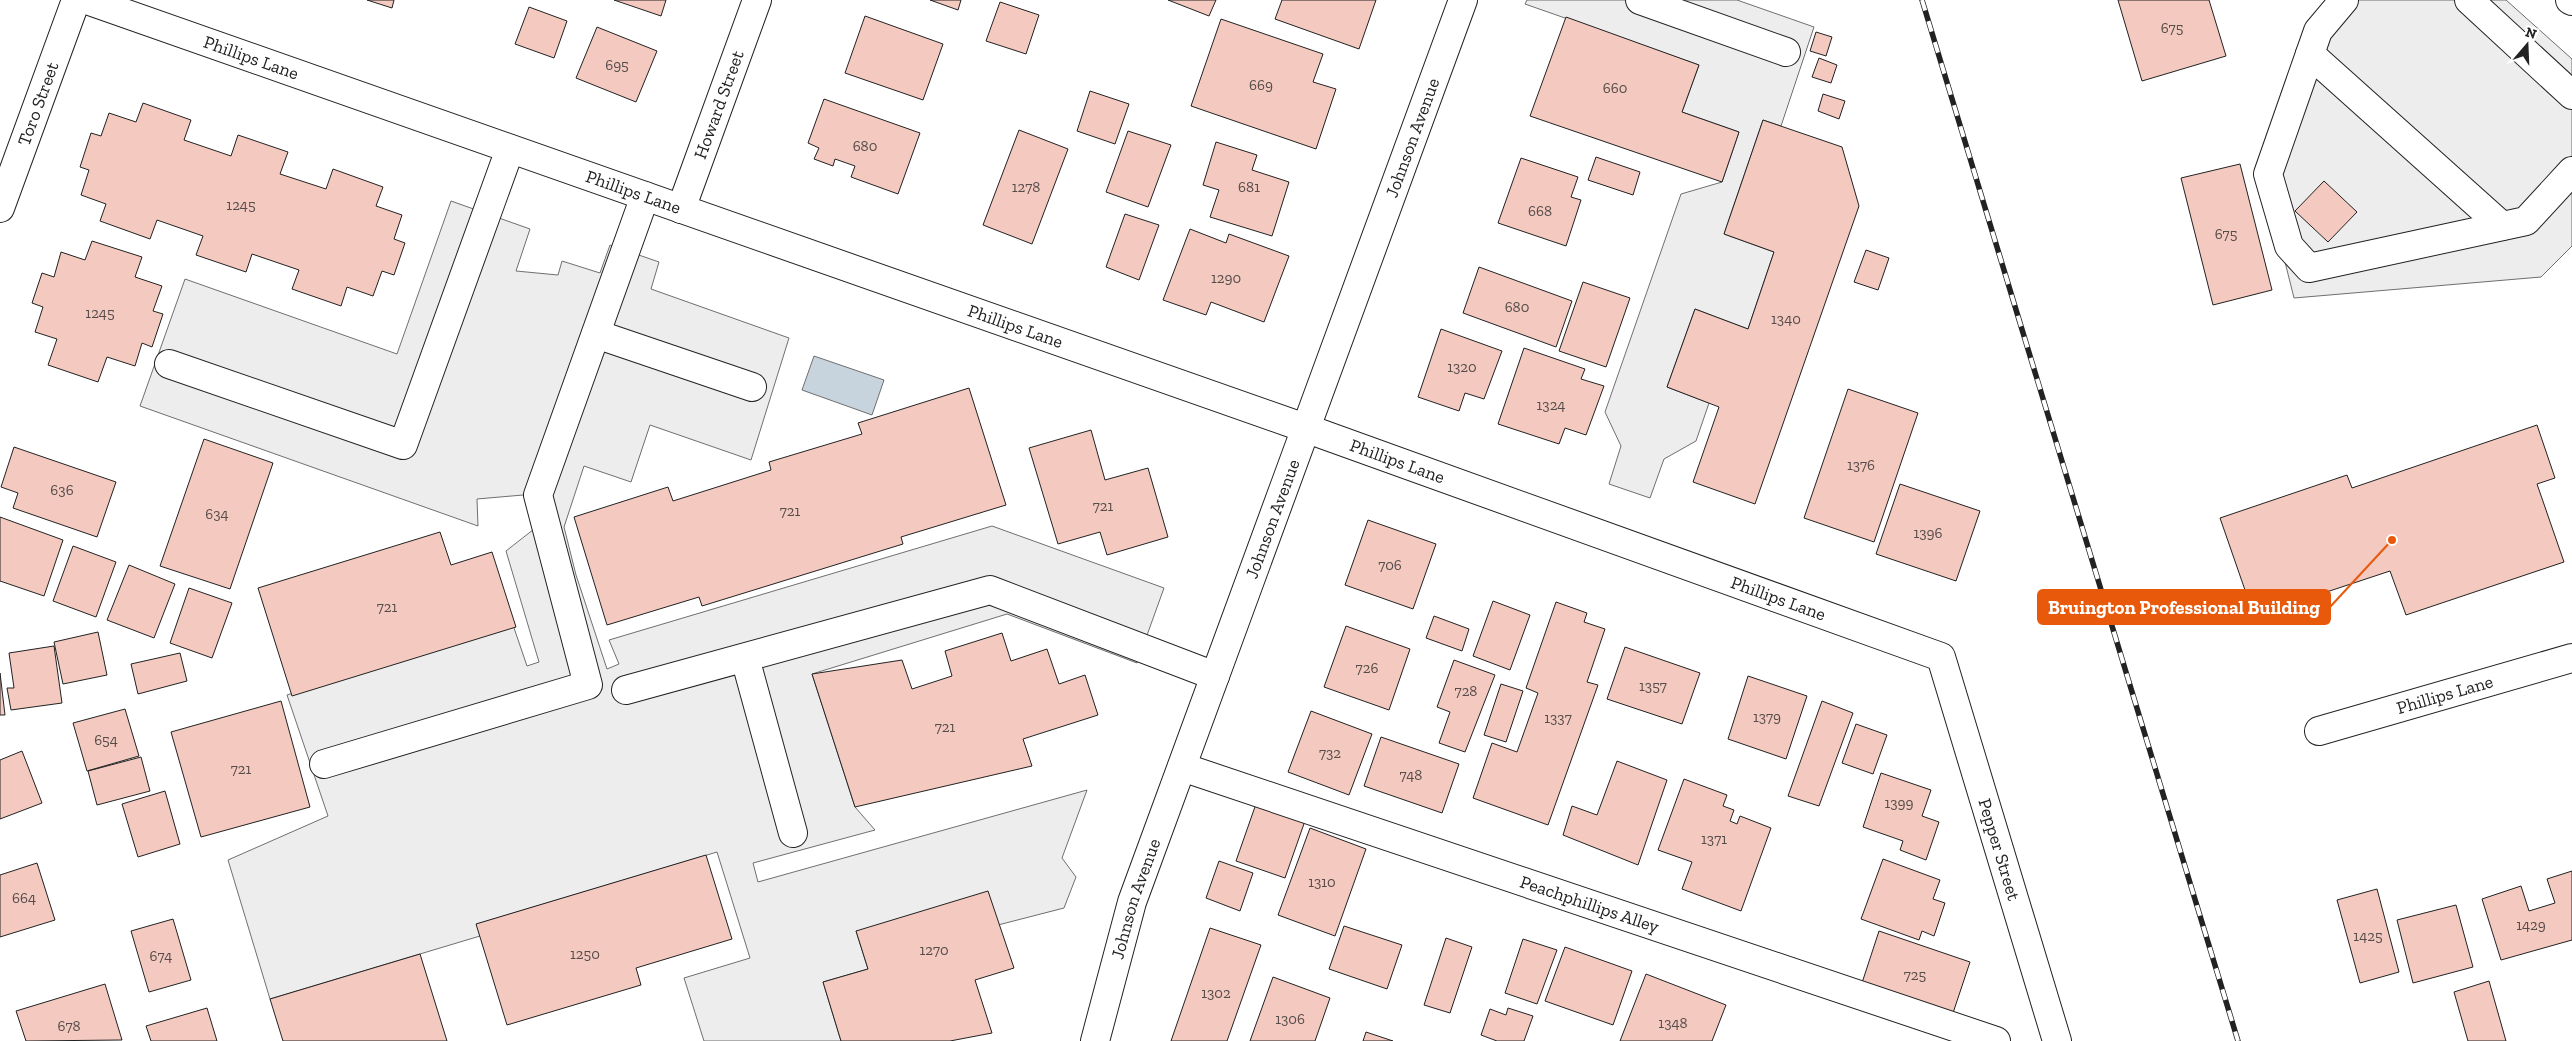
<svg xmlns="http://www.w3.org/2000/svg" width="2572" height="1041" font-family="'Zilla Slab',serif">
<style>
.parking{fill:#ededed;stroke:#6f6f6f}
.water{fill:#c7d3dd;stroke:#6f6f6f}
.building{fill:#f3c9c0;stroke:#222}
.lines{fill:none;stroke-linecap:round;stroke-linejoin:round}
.minor-casing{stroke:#222;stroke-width:30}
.major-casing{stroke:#222;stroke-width:30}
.minor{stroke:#fff;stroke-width:28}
.major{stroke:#fff;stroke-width:28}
.rail-casing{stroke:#222;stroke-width:5.5}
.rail{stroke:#fff;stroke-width:4;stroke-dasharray:11;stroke-linecap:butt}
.labels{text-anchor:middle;stroke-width:4;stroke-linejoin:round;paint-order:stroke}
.number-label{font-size:15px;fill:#564c4a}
.street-label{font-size:18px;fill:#222;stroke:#fff}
.leader{fill:none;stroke:#e8590c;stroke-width:2}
.callout-dot{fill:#e8590c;stroke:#fff;stroke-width:2}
.callout{fill:#e8590c;stroke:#e8590c;stroke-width:2}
.callout-label{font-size:19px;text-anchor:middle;font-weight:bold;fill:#fff}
</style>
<rect width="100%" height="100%" fill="#fff"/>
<path class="parking" d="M1527 0H1737L1814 27 1781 126 1763 120 1724 234 1774 252 1748 329 1695 309 1667 387 1709 403 1696 441 1664 459 1650 498 1609 484 1621 446 1605 412 1681 194 1722 182 1739 132 1682 112 1699 65 1525 4Z
M2330 0H2506L2572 59V246L2541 277 2294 298 2261 166Z
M451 201 530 229 516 271 558 275 562 261 600 273 610 245 659 262 651 289 789 338 751 460 650 425 631 482 584 466 564 527 576 575 607 669 619 664 609 640 992 526 1164 588 1137 663 1007 614 812 674 855 807 875 830 753 863 758 882 1087 790 1062 858 1076 877 1064 908 998 925 856 931 868 969 823 982 841 1041H704L684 978 750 958 717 852 477 924 480 936 270 999 228 860 328 816 287 695 513 625 527 666 539 662 506 551 543 522 523 495 477 499 478 526 140 406 185 279 397 354Z"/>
<path class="water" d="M814 356 884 380 872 415 802 390Z"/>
<path class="building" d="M367 0H394L392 8Z
M614 0H666L661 16Z
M930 0H961L958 10Z
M1168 0H1216L1209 16Z
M1282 0H1376L1359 49 1275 19Z
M2118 0H2209L2226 56 2142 81Z
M1000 2 1039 15 1026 54 986 41Z
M529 7 567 21 554 58 515 44Z
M865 16 943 44 923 100 845 73Z
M1566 17 1699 65 1682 112 1739 132 1722 182 1530 116Z
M1221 19 1323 54 1313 82 1336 89 1316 149 1191 106Z
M597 27 657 51 636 102 576 78Z
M1816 32 1832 37 1826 56 1810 51Z
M1819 58 1837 65 1831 83 1812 77Z
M1090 91 1129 104 1115 144 1077 131Z
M1823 94 1845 101 1839 119 1818 111Z
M824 99 920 133 898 194 851 177 855 166 835 159 833 166 814 159 819 148 808 143Z
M143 103 191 120 184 140 231 156 238 135 288 152 280 174 326 189 333 169 383 187 376 206 402 215 394 239 405 243 394 275 382 271 373 296 347 287 341 306 292 289 299 270 252 254 246 272 196 255 203 236 157 220 150 239 100 221 106 204 81 195 89 170 80 167 91 133 101 136 109 113 136 122Z
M1763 120 1842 147 1859 206 1755 504 1693 482 1719 407 1667 387 1695 309 1748 329 1774 252 1724 234Z
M1019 130 1068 149 1032 244 983 225Z
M1128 131 1171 145 1148 207 1106 192Z
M1216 142 1257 155 1252 170 1289 182 1272 236 1210 217 1219 190 1203 185Z
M1596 157 1640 172 1633 195 1588 180Z
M1521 158 1578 177 1571 197 1581 200 1566 246 1498 223Z
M2240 164 2272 290 2213 305 2181 178Z
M2324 181 2357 212 2328 242 2295 211Z
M1125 214 1159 225 1139 280 1106 267Z
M1190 229 1226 243 1229 234 1289 256 1264 322 1211 302 1206 315 1163 300Z
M92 241 142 257 135 277 162 286 153 311 163 314 152 347 142 343 135 366 107 357 98 382 48 365 57 339 35 332 43 307 32 303 42 273 54 277 61 252 85 260Z
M1866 250 1889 258 1878 290 1854 282Z
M1479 267 1572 301 1556 347 1463 313Z
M1583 282 1630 298 1606 367 1559 351Z
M1441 329 1502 351 1484 399 1465 393 1459 411 1418 397Z
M1524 348 1585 369 1581 379 1604 386 1586 435 1565 428 1559 444 1498 424Z
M969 388 1006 505 901 537 903 544 702 606 699 597 607 625 574 517 668 487 673 501 771 470 769 462 862 434 858 423Z
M1848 389 1918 413 1874 542 1804 518Z
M2537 425 2555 478 2537 484 2564 562 2406 615 2390 571 2254 616 2220 518 2347 475 2352 488Z
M1091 430 1105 480 1148 468 1168 537 1107 555 1100 532 1058 544 1029 448Z
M204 439 273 463 230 589 160 566Z
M14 447 116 482 97 537 13 508 18 493 1 487Z
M1900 484 1980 511 1956 581 1876 554Z
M0 517 63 540 44 596 0 581Z
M1368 520 1436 544 1413 609 1345 585Z
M440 532 451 565 492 552 516 627 292 696 258 588Z
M73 546 116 562 96 617 53 601Z
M129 565 175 584 154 638 107 620Z
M189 588 232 603 212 658 170 643Z
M1493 601 1530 615 1510 670 1473 656Z
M1556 602 1587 613 1584 622 1605 629 1587 682 1598 685 1548 825 1473 798 1492 743 1517 752 1538 693 1526 688Z
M1434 616 1469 629 1462 651 1426 638Z
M1346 626 1410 649 1389 710 1324 687Z
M98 632 107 675 63 684 54 642Z
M1002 633 1011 661 1047 649 1059 684 1085 675 1098 715 1023 739 1032 766 855 807 812 674 902 660 912 689 952 676 945 651Z
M54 646 62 703 11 710 7 688H14L9 653Z
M1625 647 1700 673 1682 724 1607 699Z
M180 653 187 681 138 694 131 664Z
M1454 660 1495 675 1465 752 1439 743 1450 712 1437 707Z
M0 673 5 715H0Z
M1748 676 1807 696 1786 759 1728 739Z
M1501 684 1523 691 1506 742 1484 735Z
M281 701 310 807 201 837 171 732Z
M1822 701 1853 713 1819 806 1788 796Z
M125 709 139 756 87 771 73 723Z
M1311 711 1372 734 1349 795 1288 772Z
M1856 724 1887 735 1873 774 1842 763Z
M1381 737 1459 764 1442 813 1364 786Z
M22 751 42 803 0 819V760Z
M141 757 150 791 97 805 88 771Z
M1617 761 1667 780 1638 865 1563 835 1572 806 1597 815Z
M1881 773 1931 790 1922 816 1939 822 1926 860 1900 850 1903 841 1863 827Z
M1684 779 1727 795 1723 806 1734 810 1730 821 1737 824 1740 816 1771 828 1741 911 1682 889 1692 862 1658 850Z
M165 791 180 844 138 857 122 804Z
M1257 801 1306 818 1285 878 1236 861Z
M1310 828 1366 849 1335 936 1278 915Z
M706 855 732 939 636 968 641 985 507 1025 476 924Z
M1883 859 1940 880 1933 899 1945 903 1934 936 1922 931 1919 940 1861 919Z
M1219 861 1253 873 1240 911 1206 898Z
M37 863 55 920 0 937V875Z
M2572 871V940L2501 960 2482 899 2521 886 2529 911 2555 903 2547 879Z
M2377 889 2399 972 2360 983 2337 900Z
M988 891 1014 968 975 980 992 1033 950 1041H841L823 982 868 969 856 931Z
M2456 905 2473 967 2413 983 2397 920Z
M173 919 191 980 149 992 131 931Z
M1344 926 1402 945 1387 989 1329 969Z
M1210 928 1261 945 1227 1041H1171Z
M1879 931 1970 962 1951 1019 1860 989Z
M1446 938 1472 947 1450 1013 1424 1005Z
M1523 939 1557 950 1537 1004 1505 993Z
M1565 947 1632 971 1613 1025 1545 1001Z
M420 954 447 1041H283L270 999Z
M1646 974 1726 1005 1712 1041H1620Z
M1273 977 1330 998 1315 1041H1250Z
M2489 981 2506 1041H2468L2454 992Z
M105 984 122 1040 26 1041 16 1011Z
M207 1008 217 1041H151L146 1026Z
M1508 1008 1533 1016 1524 1041H1497L1481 1035 1490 1009 1506 1015Z
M1366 1032 1393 1041H1363Z"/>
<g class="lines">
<defs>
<g id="minor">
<path id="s1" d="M87 0 1305 428 1941 657 2057 1041"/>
<path d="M1640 0 1786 52"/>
<path d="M2344 0 2318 31 2268 174 2289 246 2309 268 2526 221 2572 171"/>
<path d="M2469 0 2572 95"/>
<path d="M2570 0 2572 1"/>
<path d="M2310 54 2502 226"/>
<path id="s2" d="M681 209 757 0"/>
<path d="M596 334 752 387"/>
<path d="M169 364 403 445 510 149"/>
<path d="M745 658 793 833"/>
<path d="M626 690 990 590 1215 676"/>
<path id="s3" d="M2319 731 2572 658"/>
<path d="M324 764 588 685 538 495 645 196"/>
<path id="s4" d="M1182 767 1996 1041"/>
<path id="s5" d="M1095 1041 1132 902 1463 0"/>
</g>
<g id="major">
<path id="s6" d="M0 208 76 0"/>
</g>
</defs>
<use href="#minor" class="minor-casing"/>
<use href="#major" class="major-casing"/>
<use href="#minor" class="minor"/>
<use href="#major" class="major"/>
<defs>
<path id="rail" d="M1922 0 2238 1041"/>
</defs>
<use href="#rail" class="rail-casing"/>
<use href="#rail" class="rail"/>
</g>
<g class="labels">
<g class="number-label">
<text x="2172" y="33">675</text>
<text x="617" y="70">695</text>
<text x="1261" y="90">669</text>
<text x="1615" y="93">660</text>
<text x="865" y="151">680</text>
<text x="1026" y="192">1278</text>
<text x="1249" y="192">681</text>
<text x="241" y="210">1245</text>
<text x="1540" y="216">668</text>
<text x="2226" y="239">675</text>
<text x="1226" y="283">1290</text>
<text x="1517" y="312">680</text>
<text x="100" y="318">1245</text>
<text x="1786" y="324">1340</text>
<text x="1462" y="372">1320</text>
<text x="1551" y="410">1324</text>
<text x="1861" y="470">1376</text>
<text x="62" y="495">636</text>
<text x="1103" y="511">721</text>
<text x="790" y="516">721</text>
<text x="217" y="519">634</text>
<text x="1928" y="538">1396</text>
<text x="1390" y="570">706</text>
<text x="387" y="612">721</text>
<text x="1367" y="673">726</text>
<text x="1653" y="691">1357</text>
<text x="1466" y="696">728</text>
<text x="1767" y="722">1379</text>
<text x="1558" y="723">1337</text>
<text x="945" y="732">721</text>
<text x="106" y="745">654</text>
<text x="1330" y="758">732</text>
<text x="241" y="774">721</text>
<text x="1411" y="780">748</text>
<text x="1899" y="808">1399</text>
<text x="1714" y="844">1371</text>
<text x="1322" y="887">1310</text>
<text x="24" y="903">664</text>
<text x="2531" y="930">1429</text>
<text x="2368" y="941">1425</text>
<text x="934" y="955">1270</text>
<text x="585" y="959">1250</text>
<text x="161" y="961">674</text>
<text x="1915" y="980">725</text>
<text x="1216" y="998">1302</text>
<text x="1290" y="1024">1306</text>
<text x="1673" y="1028">1348</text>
<text x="69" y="1031">678</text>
</g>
<g class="street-label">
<text dy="6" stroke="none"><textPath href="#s1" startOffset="174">Phillips Lane</textPath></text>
<text dy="6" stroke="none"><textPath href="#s6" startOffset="111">Toro Street</textPath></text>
<text dy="6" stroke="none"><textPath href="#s2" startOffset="111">Howard Street</textPath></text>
<text dy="6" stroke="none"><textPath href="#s5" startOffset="958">Johnson Avenue</textPath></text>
<text dy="6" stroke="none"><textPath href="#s1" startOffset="579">Phillips Lane</textPath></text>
<text dy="6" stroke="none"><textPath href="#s1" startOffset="984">Phillips Lane</textPath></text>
<text dy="6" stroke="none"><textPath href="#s1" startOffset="1389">Phillips Lane</textPath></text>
<text dy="6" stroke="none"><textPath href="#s5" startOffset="552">Johnson Avenue</textPath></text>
<text dy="6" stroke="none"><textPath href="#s1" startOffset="1794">Phillips Lane</textPath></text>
<text dy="6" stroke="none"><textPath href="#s3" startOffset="131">Phillips Lane</textPath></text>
<text dy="6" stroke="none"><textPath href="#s1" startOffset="2168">Pepper Street</textPath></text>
<text dy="6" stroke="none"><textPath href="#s5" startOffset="148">Johnson Avenue</textPath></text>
<text dy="6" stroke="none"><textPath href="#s4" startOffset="430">Peachphillips Alley</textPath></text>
</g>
</g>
<path class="leader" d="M2392 540L2330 607"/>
<circle class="callout-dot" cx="2392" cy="540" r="5"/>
<rect class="callout" x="2038" y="590" width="292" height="34" rx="5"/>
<g class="callout-label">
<text x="2184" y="614">Bruington Professional Building</text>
</g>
<g transform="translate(2527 45) rotate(19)" stroke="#ffffff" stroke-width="4" paint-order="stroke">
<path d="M0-4L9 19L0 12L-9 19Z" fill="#222222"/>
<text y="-8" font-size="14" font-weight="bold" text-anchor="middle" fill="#222222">N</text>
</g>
</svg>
